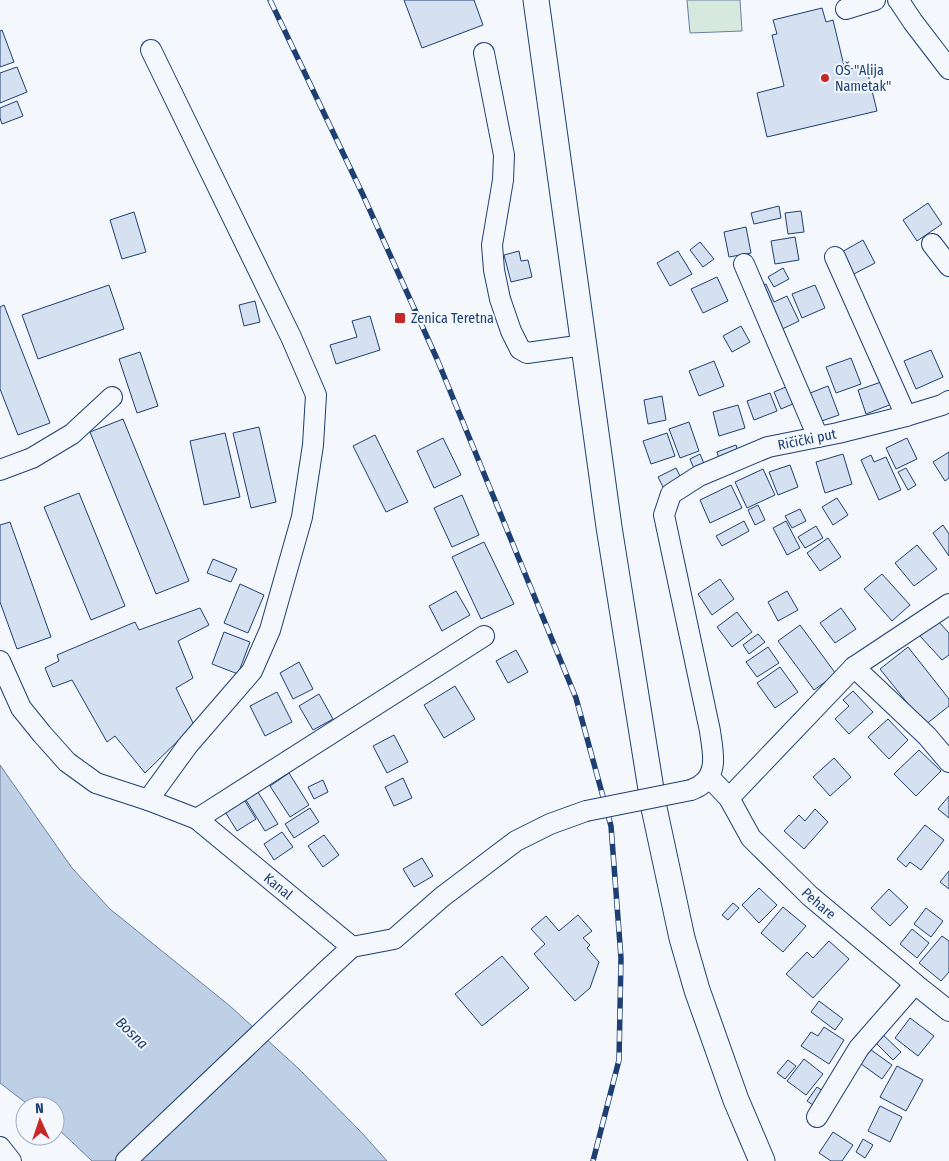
<svg xmlns="http://www.w3.org/2000/svg" width="949" height="1161" font-family="'Fira Sans Condensed',sans-serif">
<style>
.green{fill:#d7e8df;stroke:#687fa3}
.water{fill:#bed0e5;stroke:#687fa3}
.building{fill:#d5e0f0;stroke:#1d3f73}
.lines{fill:none;stroke-linecap:round;stroke-linejoin:round}
.minor-casing{stroke:#1d3f73;stroke-width:22}
.major-casing{stroke:#1d3f73;stroke-width:27}
.minor{stroke:#f4f7fb;stroke-width:20}
.major{stroke:#f4f7fb;stroke-width:25}
.rail-casing{stroke:#1d3f73;stroke-width:5.5}
.rail{stroke:#f4f7fb;stroke-width:4;stroke-dasharray:11;stroke-linecap:butt}
.minor-bridge-casing{stroke:#1d3f73;stroke-width:22;stroke-linecap:butt}
.minor-bridge{stroke:#f4f7fb;stroke-width:20}
.poi-dot{fill:#c62828;stroke:#f4f7fb;stroke-width:2}
.labels{text-anchor:middle;stroke-width:4;stroke-linejoin:round;paint-order:stroke}
.poi-label{font-size:14px;fill:#1d3f73;stroke:#f4f7fb;text-anchor:start}
.street-label{font-size:14px;fill:#1d3f73;stroke:#f4f7fb}
.water-label{font-size:15px;font-style:italic;fill:#1d3f73;stroke:#f4f7fb}
</style>
<rect width="100%" height="100%" fill="#f4f7fb"/>
<path class="green" d="M687 0H740L742 31 690 33Z"/>
<path class="water" d="M0 765 72 868 110 909 230 1006 299 1069 362 1133 387 1161H92L55 1126V1106H30L0 1083Z"/>
<path class="building" d="M404 0H474L483 25 422 48Z
M822 8 826 22 833 20 845 70 866 66 877 111 767 137 757 93 784 86 772 35 777 34 773 20Z
M2 30 14 62 0 67V31Z
M17 67 27 92 0 103V73Z
M17 101 23 116 2 124 0 118V108Z
M928 203 942 224 917 241 903 220Z
M779 206 781 218 754 224 751 213Z
M801 211 804 232 788 234 785 213Z
M134 212 146 252 122 259 110 220Z
M746 227 751 253 729 257 724 232Z
M795 237 799 260 775 264 771 241Z
M863 240 875 263 852 275 840 253Z
M700 242 714 259 703 267 690 250Z
M519 251 521 261 528 260 532 277 511 282 504 255Z
M678 251 692 274 670 286 657 263Z
M783 268 789 279 774 287 768 277Z
M717 277 728 301 703 313 691 289Z
M766 284 774 302 787 296 799 321 776 332 756 289Z
M109 285 124 329 38 359 22 315Z
M815 285 825 308 802 318 792 294Z
M255 301 260 322 244 326 239 305Z
M4 305 50 423 18 435 0 389V307Z
M370 316 380 350 336 364 330 345 357 337 352 321Z
M741 326 750 342 732 352 723 336Z
M931 350 943 377 916 389 904 361Z
M140 352 158 406 137 413 119 359Z
M851 358 861 384 836 393 826 367Z
M714 361 724 386 699 396 689 371Z
M884 381 892 404 866 414 858 390Z
M793 384 800 401 781 409 774 392Z
M828 386 839 415 816 423 805 395Z
M770 393 777 411 754 420 747 401Z
M662 396 666 420 648 424 644 400Z
M738 405 745 428 719 436 713 412Z
M123 419 189 581 156 594 90 432Z
M689 422 699 451 680 458 669 429Z
M259 427 276 502 251 508 233 433Z
M225 433 240 497 204 505 190 441Z
M667 433 675 456 651 464 643 441Z
M375 435 408 502 386 512 353 446Z
M443 438 461 475 434 488 417 451Z
M907 438 917 459 896 469 886 448Z
M736 445 739 454 720 462 717 452Z
M949 452V478L945 481 933 462Z
M700 454 705 466 695 471 690 459Z
M843 454 852 484 825 493 816 462Z
M871 455 874 462 886 457 901 490 879 500 861 460Z
M790 465 798 487 778 495 769 472Z
M676 468 682 480 664 489 658 477Z
M906 468 916 485 908 490 898 472Z
M763 469 775 495 747 508 735 482Z
M731 485 742 508 710 523 700 500Z
M79 493 125 606 91 620 44 507Z
M462 495 479 535 452 547 434 508Z
M837 498 848 515 833 525 822 507Z
M758 505 765 520 755 525 748 510Z
M800 509 806 521 792 528 785 516Z
M744 521 749 531 722 546 716 536Z
M786 521 800 548 787 555 773 528Z
M10 522 51 637 17 649 0 602V525Z
M943 525 949 534V556L933 533Z
M816 526 823 538 805 548 798 537Z
M828 538 841 557 820 571 807 553Z
M484 542 514 604 481 619 452 557Z
M917 545 937 569 914 586 895 563Z
M213 559 237 569 231 582 207 573Z
M882 574 910 605 892 621 864 589Z
M720 579 734 599 712 615 698 594Z
M240 584 264 595 248 633 224 623Z
M456 591 470 615 442 631 429 606Z
M787 591 798 610 778 621 768 602Z
M200 608 209 625 178 641 193 678 176 688 194 725 145 773 115 736 107 742 72 680 53 687 45 668 59 661 57 655 135 622 139 630Z
M841 608 856 629 835 643 820 623Z
M737 612 752 632 732 647 717 627Z
M937 620 949 633V655L942 660 920 636Z
M800 625 836 674 814 690 778 641Z
M224 632 250 642 238 674 212 664Z
M758 634 765 642 749 654 743 645Z
M768 647 779 663 757 677 746 662Z
M908 647 949 699V706L925 725 880 669Z
M516 650 528 672 508 683 496 661Z
M299 662 313 689 293 699 280 673Z
M780 667 798 692 775 708 757 683Z
M455 686 475 719 444 738 424 705Z
M853 691 873 712 849 734 835 719 849 706 843 700Z
M277 692 292 722 265 736 250 706Z
M319 694 333 719 313 730 299 706Z
M888 719 908 740 889 759 868 737Z
M394 735 408 762 387 773 373 746Z
M919 750 941 771 916 796 894 774Z
M834 758 851 777 830 796 813 777Z
M289 773 309 805 290 817 270 786Z
M403 778 412 798 394 806 385 787Z
M323 780 328 792 314 799 308 787Z
M256 789 278 824 265 831 244 797Z
M949 796V818L938 809Z
M243 798 256 819 237 831 224 810Z
M310 808 319 822 294 838 285 824Z
M815 809 828 822 804 849 784 831 799 815 805 821Z
M925 825 944 840 921 870 910 862 906 867 897 859Z
M282 832 293 847 274 860 264 844Z
M324 835 339 855 323 867 308 846Z
M422 858 433 876 414 887 403 869Z
M949 871V889L940 882Z
M759 888 777 905 759 923 742 905Z
M889 889 908 907 890 926 871 908Z
M733 903 739 908 728 920 722 915Z
M783 907 806 926 783 952 761 933Z
M926 908 943 921 931 937 914 924Z
M578 915 592 931 583 938 590 945 587 948 599 962 590 988 575 1001 534 954 545 944 531 929 546 916 559 931Z
M912 929 929 943 917 958 900 944Z
M942 936 949 941V972L941 981 919 963Z
M829 941 849 959 813 998 786 974 807 952 813 958Z
M502 956 529 988 482 1026 455 994Z
M819 1001 843 1019 835 1030 811 1012Z
M910 1018 934 1036 918 1056 895 1038Z
M824 1027 844 1040 829 1064 801 1046 811 1032 818 1036Z
M879 1031 901 1052 893 1060 872 1039Z
M867 1047 892 1065 882 1079 857 1061Z
M804 1059 823 1074 806 1095 787 1081Z
M788 1060 796 1066 785 1079 777 1073Z
M897 1066 923 1080 906 1111 880 1097Z
M817 1087 826 1093 816 1107 807 1101Z
M880 1106 902 1117 890 1142 868 1131Z
M833 1132 853 1145 842 1161H831L819 1153Z
M863 1139 873 1145 865 1158 856 1152Z"/>
<g class="lines">
<defs>
<g id="minor">
<path d="M898 0 899 1 913 22 949 69"/>
<path d="M846 9 875 0"/>
<path d="M484 53 504 155 503 180 492 245 494 270 500 299 511 331 520 349 527 353 584 345"/>
<path d="M932 244 949 266"/>
<path d="M835 257 906 416"/>
<path d="M744 264 818 437"/>
<path d="M0 470 32 458 72 434 112 397"/>
<path id="s1" d="M0 661 21 708 42 734 67 762 96 783 148 800 197 819 352 947 394 939 442 897 516 841 550 824 586 811"/>
<path d="M854 667 927 736 949 762"/>
<path id="s2" d="M709 777 729 798 751 838 810 896 915 984 949 1011"/>
<path id="s3" d="M691 790C695 788 699 787 702 784 719 772 712 748 710 731L664 515 671 494 699 476 768 447 838 433 906 416 942 405 949 401"/>
<path d="M729 798 854 667 949 604"/>
<path d="M148 800 188 745 252 671 270 630 302 517 313 445 316 395 291 337 151 50"/>
<path d="M197 819 484 636"/>
<path d="M817 1117 859 1048 915 984"/>
<path d="M0 1147 11 1161"/>
<path d="M126 1161 326 971 352 947"/>
</g>
<path id="major" d="M536 0 609 527 654 808 682 938 697 990 736 1100 762 1161"/>
</defs>
<use href="#minor" class="minor-casing"/>
<use href="#major" class="major-casing"/>
<use href="#minor" class="minor"/>
<use href="#major" class="major"/>
<defs>
<path id="rail" d="M270 0 363 195 437 359 576 698 611 826 621 958 619 1060 593 1161"/>
</defs>
<use href="#rail" class="rail-casing"/>
<use href="#rail" class="rail"/>
<defs>
<path id="minor-bridge" d="M586 811 691 790"/>
</defs>
<use href="#minor-bridge" class="minor-bridge-casing"/>
<use href="#minor-bridge" class="minor-bridge"/>
</g>
<g class="poi-dot">
<circle cx="825" cy="78" r="5"/>
<rect x="394" y="312" width="12" height="12" rx="2.5"/>
</g>
<g class="labels">
<g class="poi-label">
<text x="835" y="75">OŠ "Alija<tspan x="835" dy="16">Nametak"</tspan></text>
<text x="411" y="323">Zenica Teretna</text>
</g>
<g class="street-label">
<text dy="5" stroke="none"><textPath href="#s3" startOffset="460">Ričički put</textPath></text>
<text dy="5" stroke="none"><textPath href="#s1" startOffset="371">Kanal</textPath></text>
<text dy="5" stroke="none"><textPath href="#s2" startOffset="169">Pehare</textPath></text>
</g>
<g class="water-label">
<text transform="translate(132 1033) rotate(44)" y="5">Bosna</text>
</g>
</g>
<g transform="translate(40 1121) rotate(357)"><circle r="24" fill="#f4f7fb" stroke="#9eadc5"/>
<path d="M0-4L9 19L0 12L-9 19Z" fill="#c62828"/>
<text y="-8" font-size="14" font-weight="bold" text-anchor="middle" fill="#1d3f73">N</text>
</g>
</svg>
